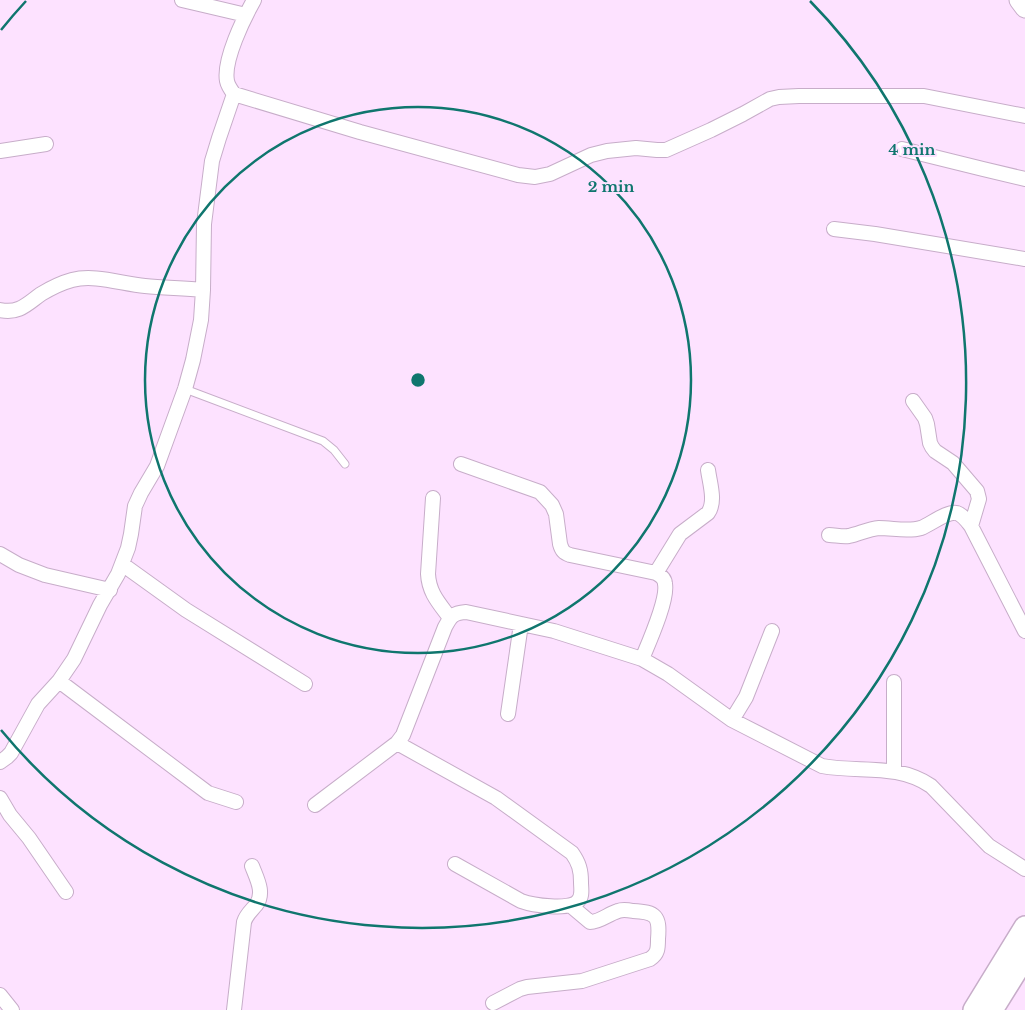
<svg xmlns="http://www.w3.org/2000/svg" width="1025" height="1010" font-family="'Libre Baskerville',serif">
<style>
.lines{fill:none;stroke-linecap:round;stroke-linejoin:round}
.lane-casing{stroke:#c7adc9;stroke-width:9}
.street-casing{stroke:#c7adc9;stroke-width:16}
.secondary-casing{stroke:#c7adc9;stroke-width:21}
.primary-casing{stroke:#c7adc9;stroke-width:24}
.lane{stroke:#fff;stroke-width:7}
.street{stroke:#fff;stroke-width:14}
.secondary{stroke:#fff;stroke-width:19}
.primary{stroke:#fff;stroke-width:21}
.ring{fill:none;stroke:#0f766e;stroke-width:2.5}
.centre{fill:#0f766e;stroke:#fde2ff;stroke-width:2.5}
.ring-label{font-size:15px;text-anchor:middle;font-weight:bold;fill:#0f766e;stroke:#fde2ff;stroke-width:4;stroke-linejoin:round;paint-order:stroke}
</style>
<rect width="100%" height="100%" fill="#fde2ff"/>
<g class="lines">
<defs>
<path id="lane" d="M185 389 323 441 334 450 345 464"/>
<path id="street" d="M182 0 246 15
M254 0C244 18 223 60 227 81 228 86 231 90 234 94L360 132 518 175 535 177 550 174 591 155 607 151 636 148 657 150H666L711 130 743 114 770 99 779 97 799 96H924L1025 116
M902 149 983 169 1025 179
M0 151 46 144
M834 229 875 234 1025 259
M0 310C19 314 27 304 41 294 51 288 61 283 72 280 95 274 122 284 145 286 164 288 184 288 203 290
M913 401 925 418 927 424 930 443 932 447 935 451 953 463 977 491 979 499 971 526
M461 464 540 492 552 505 556 514 560 544C562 551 564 553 570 555L656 573C660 575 665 579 665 584 668 600 649 642 642 659
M433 498 428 574C429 593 439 603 450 618
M829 535C835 535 842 537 849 536 859 534 868 529 879 528 893 528 908 532 921 528 931 524 947 511 957 513 963 515 967 521 971 526L1025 631
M0 554 19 565 45 575 110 590
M122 564 186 610 305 684
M656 573 680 534 708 513C716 502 710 484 708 470
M59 681 208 793 236 802
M508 714 521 624
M732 720 746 697 772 631
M397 743 496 798 572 853C579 863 581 870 581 882 581 889 583 896 578 901 570 911 532 905 521 901L455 864
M0 762 7 757 11 753 38 704 59 681 74 659 100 605 118 574 128 548 131 534 135 506 141 493 157 466 185 389 193 360 201 320 203 290 204 224 212 161 219 138 234 94
M894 771V682
M0 798 10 815 29 838 66 892
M315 805 397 743 403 735 445 627C451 616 453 613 466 612L554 631 642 659 668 674 732 720 822 766C860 773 897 763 931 786L989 846 1025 869
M0 995 12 1010
M493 1003 520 989 527 987 582 981 650 959C658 954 658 948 658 939 660 916 656 912 633 911 628 910 623 909 618 911 608 914 600 922 590 922L571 906
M234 1010 244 922C246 915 251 911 256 905 265 893 257 879 252 866"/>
<path id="secondary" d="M1019 0 1025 8"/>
<path id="primary" d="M974 1010 1025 927
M992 1010 1025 957"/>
</defs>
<use href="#lane" class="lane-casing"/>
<use href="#street" class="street-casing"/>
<use href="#secondary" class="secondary-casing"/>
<use href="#primary" class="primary-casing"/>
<use href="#lane" class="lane"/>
<use href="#street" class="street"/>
<use href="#secondary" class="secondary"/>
<use href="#primary" class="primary"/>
</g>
<g class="ring">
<circle cx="418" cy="380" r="273"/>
<path d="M1 30A545 545 0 0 1 26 1M810 1A545 545 0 1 1 1 730"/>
</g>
<circle cx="418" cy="380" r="8" class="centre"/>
<g class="ring-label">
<text x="912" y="155">4 min</text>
<text x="611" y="192">2 min</text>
</g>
</svg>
